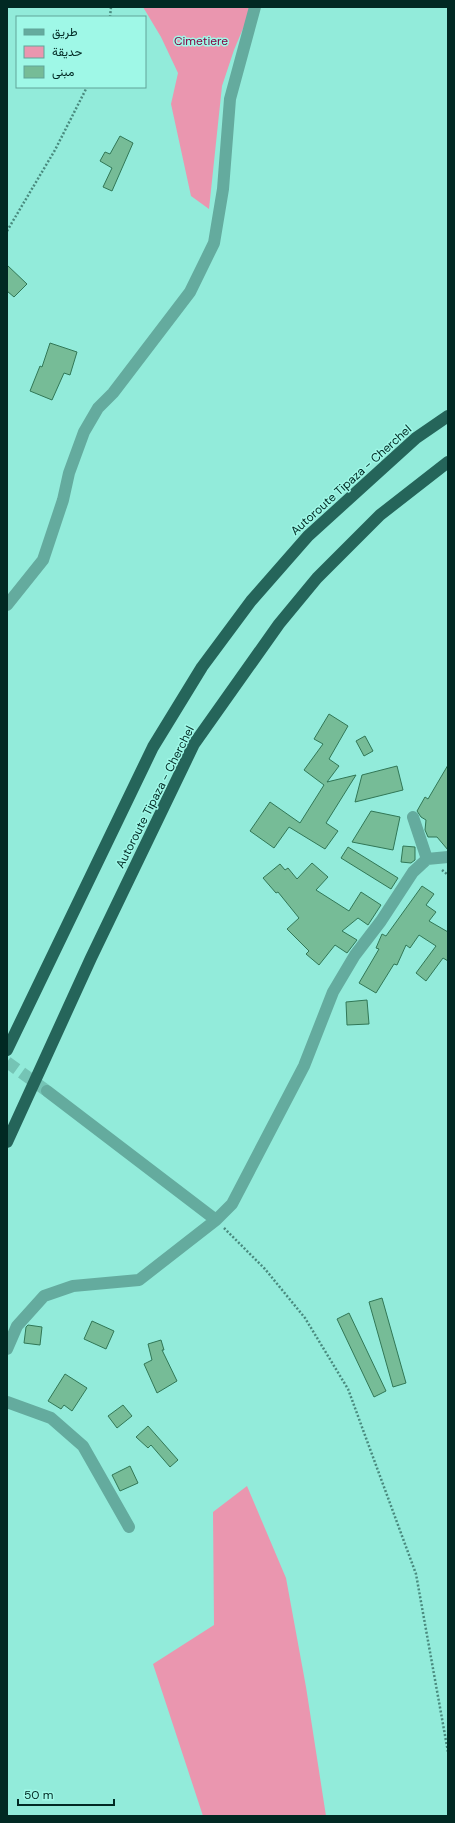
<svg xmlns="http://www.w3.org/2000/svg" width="455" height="1823" font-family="'DM Sans',Vazirmatn,sans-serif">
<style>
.green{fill:#ea96af}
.building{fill:#76bc97;stroke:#317756}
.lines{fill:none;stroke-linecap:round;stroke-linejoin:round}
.minor-tunnel{stroke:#75c4b5;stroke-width:12;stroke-dasharray:12 6;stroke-linecap:butt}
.path{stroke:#498a7e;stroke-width:2.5;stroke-dasharray:2 2;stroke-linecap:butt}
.minor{stroke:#64ab9e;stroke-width:12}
.motorway{stroke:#25655a;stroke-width:12}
.labels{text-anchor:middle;stroke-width:3;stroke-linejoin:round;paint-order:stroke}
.park-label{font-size:12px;fill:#830442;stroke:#9ff8e7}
.street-label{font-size:12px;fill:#012923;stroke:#9ff8e7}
</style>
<rect width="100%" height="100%" fill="#92ebda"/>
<path class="green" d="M143 7H252L234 50 222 86 209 209 191 196 171 104 178 73 161 37Z
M247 1486 286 1578 306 1687 326 1816H203L153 1664 214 1625 213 1512Z"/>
<path class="building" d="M120 136 133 143 112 191 103 187 112 168 100 161 105 152 110 154Z
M7 265 27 284 14 297 7 291Z
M50 343 77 352 70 375 64 373 52 400 30 391 40 366 42 367Z
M329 714 348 726 329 759 339 766 327 782 356 775 326 823 338 831 325 849 289 827 274 848 250 831 270 802 300 823 324 785 304 770 323 744 314 739Z
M365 736 373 751 364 756 356 741Z
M448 765V850L437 837H428L425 830 426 820 421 817 417 811 425 797 428 799Z
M397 766 403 790 355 802 362 775Z
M371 811 400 817 393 850 352 842Z
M403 846 415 847V860L411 863 401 862Z
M348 847 398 878 391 889 341 858Z
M312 863 328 877 316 890 349 911 361 892 381 905 368 925 358 918 342 931 357 940 347 953 335 945 319 965 306 954 309 951 287 929 299 918 278 892 276 893 263 878 280 864 285 870 288 868 297 879Z
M422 886 434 894 426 905 436 912 429 921 448 932V961L443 958 426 981 416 973 436 946 419 935 410 948 406 945 397 965 394 964 376 993 359 983 379 949 376 948 382 934 386 936Z
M367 1000 369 1024 347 1025 346 1002Z
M382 1298 406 1383 393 1387 369 1302Z
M349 1313 386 1391 374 1397 337 1319Z
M92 1321 114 1331 106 1349 84 1339Z
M28 1325 42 1327 40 1345 24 1343 26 1327Z
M161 1340 164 1350H162L177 1381 157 1393 144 1364 152 1360 148 1344Z
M65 1374 87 1388 72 1411 64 1405 61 1409 48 1401Z
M123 1405 132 1416 117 1428 108 1416Z
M148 1426 178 1460 170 1467 151 1445 148 1448 136 1437Z
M130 1466 138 1483 120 1491 112 1475Z"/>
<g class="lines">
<path class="minor-tunnel" d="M7 1062 47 1091"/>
<path class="path" d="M110 17 111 7
M7 231 55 150 87 87
M442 870 448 875
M224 1228 265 1269 305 1318 348 1389 416 1574 448 1752"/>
<path class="minor" d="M7 605 43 560 63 500 69 473 84 432 98 408 113 393 190 292 214 243 223 189 230 99 255 7
M413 817 427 859
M47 1091 216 1220
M7 1349 17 1326 44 1296 73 1286 139 1280 216 1220 232 1204 304 1066 333 992 355 955 381 921 413 872 427 859 448 857
M7 1402 51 1418 83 1446 129 1527"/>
<path class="motorway" d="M7 1050 153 747 202 667 251 601 308 536 416 438 448 416
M7 1142 91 958 194 744 279 624 317 578 380 515 448 462"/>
</g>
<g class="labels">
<g class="park-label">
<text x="201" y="45">Cimetiere</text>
</g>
<g class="street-label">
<text transform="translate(351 480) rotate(-42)" y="4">Autoroute Tipaza - Cherchel</text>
<text transform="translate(155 797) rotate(-63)" y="4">Autoroute Tipaza - Cherchel</text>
</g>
</g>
<rect width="455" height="1823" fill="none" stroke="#012923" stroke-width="16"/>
<rect x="16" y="16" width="130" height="72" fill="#9ff8e7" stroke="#60a599"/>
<rect x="24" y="29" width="20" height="6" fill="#64ab9e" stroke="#60a599"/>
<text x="52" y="36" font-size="12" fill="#012923">طريق</text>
<rect x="24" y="46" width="20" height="12" fill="#ea96af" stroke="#60a599"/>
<text x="52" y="56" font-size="12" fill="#012923">حديقة</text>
<rect x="24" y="66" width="20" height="12" fill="#76bc97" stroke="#60a599"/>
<text x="52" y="76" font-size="12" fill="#012923">مبنى</text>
<path d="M18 1799v6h96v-6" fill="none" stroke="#012923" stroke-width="2"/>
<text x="24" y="1799" font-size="12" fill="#012923" stroke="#9ff8e7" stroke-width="3" paint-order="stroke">50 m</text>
</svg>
